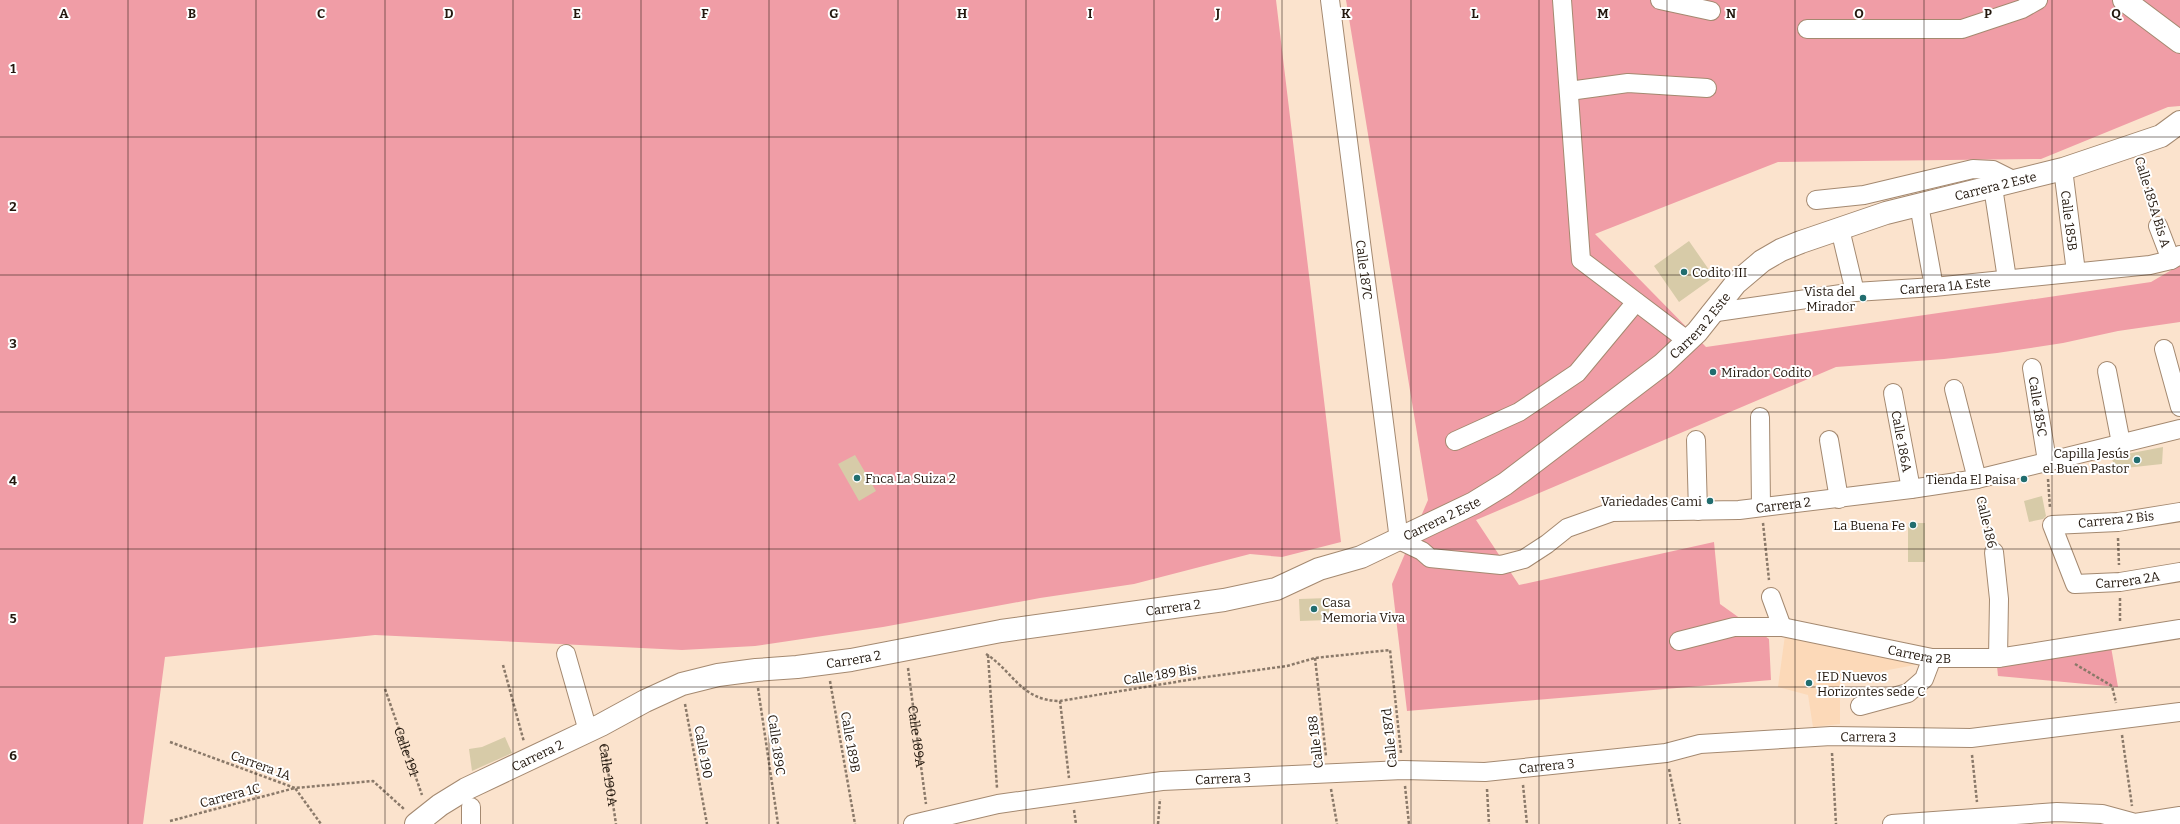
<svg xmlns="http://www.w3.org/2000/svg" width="2180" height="824" font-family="Bitter,serif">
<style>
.built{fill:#fcd9b8}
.green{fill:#f09da6}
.building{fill:#d7cba8}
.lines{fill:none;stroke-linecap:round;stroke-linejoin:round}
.minor-casing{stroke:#a48970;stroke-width:20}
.major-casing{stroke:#a48970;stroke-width:24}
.path{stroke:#8a7969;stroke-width:2.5;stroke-dasharray:3 2;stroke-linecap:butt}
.minor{stroke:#fff;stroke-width:18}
.major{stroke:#fff;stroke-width:22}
.grid{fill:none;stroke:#23180e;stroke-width:1;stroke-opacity:0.55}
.poi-dot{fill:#216d6f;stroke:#fff;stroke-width:1.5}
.labels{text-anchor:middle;stroke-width:4;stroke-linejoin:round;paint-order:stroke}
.street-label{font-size:13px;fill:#23180e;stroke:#fff}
.poi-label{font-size:13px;fill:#23180e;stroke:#fff;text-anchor:start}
.grid-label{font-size:13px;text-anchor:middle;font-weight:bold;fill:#23180e;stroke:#fff;stroke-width:4;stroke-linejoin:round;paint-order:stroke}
</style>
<rect width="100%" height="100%" fill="#fbe3cd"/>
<path class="built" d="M1785 635 1920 664 1840 679V724L1813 727 1808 695 1778 687Z"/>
<path class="green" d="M0 0H1276L1341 542 1282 557 1250 554 1134 584 1040 598 883 627 755 646 682 650 375 635 165 657 143 824H0Z
M1346 0H2180V106L2168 107 2041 159 1778 162 1595 234 1706 347 2151 282 2180 265V322L2118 331 2063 343 1997 353 1944 359 1836 367 1476 520 1519 585 1714 542 1720 604 1769 639 1771 680 1407 711 1392 584 1428 500Z
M2111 647 2118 687 1998 676 1997 666Z"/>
<path class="building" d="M1689 241 1714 277 1679 302 1654 266Z
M2163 447 2162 464 2116 469 2111 457Z
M855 455 876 491 859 501 838 464Z
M2042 496 2046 516 2043 519 2029 522 2024 501Z
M1908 523H1925V562H1908Z
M1329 598V620L1300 621 1299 599Z
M505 737 512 753 472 771 469 749 482 747Z"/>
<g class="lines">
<defs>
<g id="minor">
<path id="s4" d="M1330 0 1399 540 1422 551 1430 558 1501 565 1524 559 1547 544 1567 528 1612 512 1739 510 1911 489 1977 479 2180 429"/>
<path d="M1562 0 1581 260 1688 341"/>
<path d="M1660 0 1711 11"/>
<path d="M1807 29H1962L2022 9 2038 0"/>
<path d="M1569 91 1628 83 1707 88"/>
<path id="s5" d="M2063 169 2076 272"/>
<path d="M1993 187 2007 279"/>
<path d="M1816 200 1864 195 1973 169 1993 170 2015 181"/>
<path d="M1919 205 1934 287"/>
<path d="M2158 226 2171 260"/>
<path d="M1840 229 1855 292"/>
<path id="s6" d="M1710 313 1855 292 1934 287 2150 265 2171 260 2180 255"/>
<path d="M2164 349 2180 407"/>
<path id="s7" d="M2032 368 2047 461"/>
<path d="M2107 371 2121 443"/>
<path d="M1954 389 1977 479"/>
<path id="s8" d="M1893 393 1911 489"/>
<path d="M1760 417 1761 507"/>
<path d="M1696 440 1698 511"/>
<path d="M1829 440 1839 499"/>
<path d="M1455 441 1519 412 1577 373 1636 302"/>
<path id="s9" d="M2180 512 2118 522 2052 525 2075 584 2120 582 2180 572"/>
<path d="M1994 552 1999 599 1998 658"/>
<path d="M1771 597 1782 627"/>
<path id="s10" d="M1679 641 1734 627H1782L1932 658H1998L2180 629"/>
<path d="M566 654 588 731"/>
<path d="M1860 706 1908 693 1924 679 1932 658"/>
<path d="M471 824V807"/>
<path id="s11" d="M913 824 998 804 1162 781 1403 770 1485 772 1666 753 1700 744 1831 736 1971 738 2180 712"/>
<path d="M1892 824 2057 812 2102 814 2135 823 2180 816"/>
</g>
<g id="major">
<path d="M2124 0 2180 42"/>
<path id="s12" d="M416 824 440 805 466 789 601 725 645 701 682 684 718 675 756 670 797 667 851 660 1001 631 1224 600 1276 589 1319 569 1361 557 1474 503 1505 484 1663 364 1697 332 1736 283 1762 261 1781 250 1801 242 1886 213 2063 169 2161 136 2180 122"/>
</g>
</defs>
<use href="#minor" class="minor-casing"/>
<use href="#major" class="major-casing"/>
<g class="path">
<path d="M2141 163 2154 210"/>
<path d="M2048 479 2050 508"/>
<path d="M1981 496 1990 536"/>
<path d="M1763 523 1769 580"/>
<path d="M2118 538 2119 565"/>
<path d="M2120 621V598"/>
<path d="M986 654C1013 671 1021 701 1060 701L1206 677 1287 666 1315 658 1390 650 1401 753"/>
<path d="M988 655 997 788"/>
<path d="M1315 658 1326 756"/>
<path d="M2075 664 2112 686 2116 703"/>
<path d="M503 665 524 742"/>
<path id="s1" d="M908 668 926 804"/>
<path d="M830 681 855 824"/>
<path d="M758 688 778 824"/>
<path id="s2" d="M385 689 422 795"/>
<path d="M1060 701 1069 778"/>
<path d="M685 704 707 824"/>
<path d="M2122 735 2132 806"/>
<path d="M170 742 295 788 373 781 404 809"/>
<path id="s3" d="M604 744 616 824"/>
<path d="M1832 753 1836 824"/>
<path d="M1972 755 1977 802"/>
<path d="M1669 769 1680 824"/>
<path d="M1523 785 1527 824"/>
<path d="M1405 786 1409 824"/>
<path d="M1331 789 1337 824"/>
<path d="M1487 789 1489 824"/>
<path d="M1074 810 1076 824"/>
<path d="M170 821 295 788 321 824"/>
<path d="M1158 824 1160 799"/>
</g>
<use href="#minor" class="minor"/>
<use href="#major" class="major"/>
</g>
<path class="grid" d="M128 0V824M256 0V824M385 0V824M513 0V824M641 0V824M769 0V824M898 0V824M1026 0V824M1154 0V824M1282 0V824M1411 0V824M1539 0V824M1667 0V824M1795 0V824M1924 0V824M2052 0V824M0 137H2180M0 275H2180M0 412H2180M0 549H2180M0 687H2180"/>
<g class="poi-dot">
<circle cx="1684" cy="272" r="4"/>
<circle cx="1863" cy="298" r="4"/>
<circle cx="1713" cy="372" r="4"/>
<circle cx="2137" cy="460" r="4"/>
<circle cx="857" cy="478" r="4"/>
<circle cx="2024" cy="479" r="4"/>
<circle cx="1710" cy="501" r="4"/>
<circle cx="1913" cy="525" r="4"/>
<circle cx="1314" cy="609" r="4"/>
<circle cx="1809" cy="683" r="4"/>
</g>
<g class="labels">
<g class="street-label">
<text dy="5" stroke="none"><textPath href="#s12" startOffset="1744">Carrera 2 Este</textPath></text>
<text transform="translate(2153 202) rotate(73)" y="5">Calle 185A Bis A</text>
<text dy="5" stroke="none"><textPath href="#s5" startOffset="52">Calle 185B</textPath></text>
<text dy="5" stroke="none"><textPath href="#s4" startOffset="272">Calle 187C</textPath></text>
<text dy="5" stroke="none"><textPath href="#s6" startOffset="237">Carrera 1A Este</textPath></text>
<text dy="5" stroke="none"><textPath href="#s12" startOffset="1408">Carrera 2 Este</textPath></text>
<text dy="5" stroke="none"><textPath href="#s7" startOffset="39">Calle 185C</textPath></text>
<text dy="5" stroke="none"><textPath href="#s8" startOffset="49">Calle 186A</textPath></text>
<text dy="5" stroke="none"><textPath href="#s4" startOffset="948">Carrera 2</textPath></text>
<text dy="5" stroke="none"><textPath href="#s12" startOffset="1084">Carrera 2 Este</textPath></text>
<text transform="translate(2116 519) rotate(-6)" y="5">Carrera 2 Bis</text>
<text transform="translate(1987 522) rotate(77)" y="5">Calle 186</text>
<text dy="5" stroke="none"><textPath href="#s9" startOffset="245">Carrera 2A</textPath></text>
<text dy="5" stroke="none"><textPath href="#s12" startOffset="799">Carrera 2</textPath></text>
<text dy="5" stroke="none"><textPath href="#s10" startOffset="245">Carrera 2B</textPath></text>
<text dy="5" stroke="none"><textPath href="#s12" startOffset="475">Carrera 2</textPath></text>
<text transform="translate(1160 674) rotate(-9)" y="5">Calle 189 Bis</text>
<text dy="5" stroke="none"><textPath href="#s11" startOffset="962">Carrera 3</textPath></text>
<text dy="5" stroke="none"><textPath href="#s1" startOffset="69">Calle 189A</textPath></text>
<text transform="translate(1389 738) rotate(-96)" y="5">Calle 187d</text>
<text transform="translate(851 742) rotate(80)" y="5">Calle 189B</text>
<text transform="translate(1315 742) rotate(-97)" y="5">Calle 188</text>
<text transform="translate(777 745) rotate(82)" y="5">Calle 189C</text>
<text dy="5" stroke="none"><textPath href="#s2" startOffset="66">Calle 191</textPath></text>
<text transform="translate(704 752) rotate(80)" y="5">Calle 190</text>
<text dy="5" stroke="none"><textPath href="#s12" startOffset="140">Carrera 2</textPath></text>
<text transform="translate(261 765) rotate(20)" y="5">Carrera 1A</text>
<text dy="5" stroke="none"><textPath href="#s11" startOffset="638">Carrera 3</textPath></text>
<text dy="5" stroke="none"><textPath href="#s3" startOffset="31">Calle 190A</textPath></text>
<text dy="5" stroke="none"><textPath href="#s11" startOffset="314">Carrera 3</textPath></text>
<text transform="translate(230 795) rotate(-15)" y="5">Carrera 1C</text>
</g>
<g class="poi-label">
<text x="1692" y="277">Codito III</text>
<text x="1855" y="296" text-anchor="end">Vista del<tspan x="1855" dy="15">Mirador</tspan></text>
<text x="1721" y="377">Mirador Codito</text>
<text x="2129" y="458" text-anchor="end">Capilla Jesús<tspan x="2129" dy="15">el Buen Pastor</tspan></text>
<text x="865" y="483">Fnca La Suiza 2</text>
<text x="2016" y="484" text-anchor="end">Tienda El Paisa</text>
<text x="1702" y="506" text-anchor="end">Variedades Cami</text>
<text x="1905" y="530" text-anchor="end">La Buena Fe</text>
<text x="1322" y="607">Casa<tspan x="1322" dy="15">Memoria Viva</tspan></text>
<text x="1817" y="681">IED Nuevos<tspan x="1817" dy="15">Horizontes sede C</tspan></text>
</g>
</g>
<g class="grid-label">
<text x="64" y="18">A</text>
<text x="192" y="18">B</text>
<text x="321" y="18">C</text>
<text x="449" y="18">D</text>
<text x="577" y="18">E</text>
<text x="705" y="18">F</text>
<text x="834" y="18">G</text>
<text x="962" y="18">H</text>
<text x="1090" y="18">I</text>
<text x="1218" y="18">J</text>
<text x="1346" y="18">K</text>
<text x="1475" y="18">L</text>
<text x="1603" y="18">M</text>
<text x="1731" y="18">N</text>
<text x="1859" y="18">O</text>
<text x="1988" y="18">P</text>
<text x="2116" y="18">Q</text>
<text x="13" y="73">1</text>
<text x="13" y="211">2</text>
<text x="13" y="348">3</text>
<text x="13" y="485">4</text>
<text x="13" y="623">5</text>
<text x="13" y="760">6</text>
</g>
</svg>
